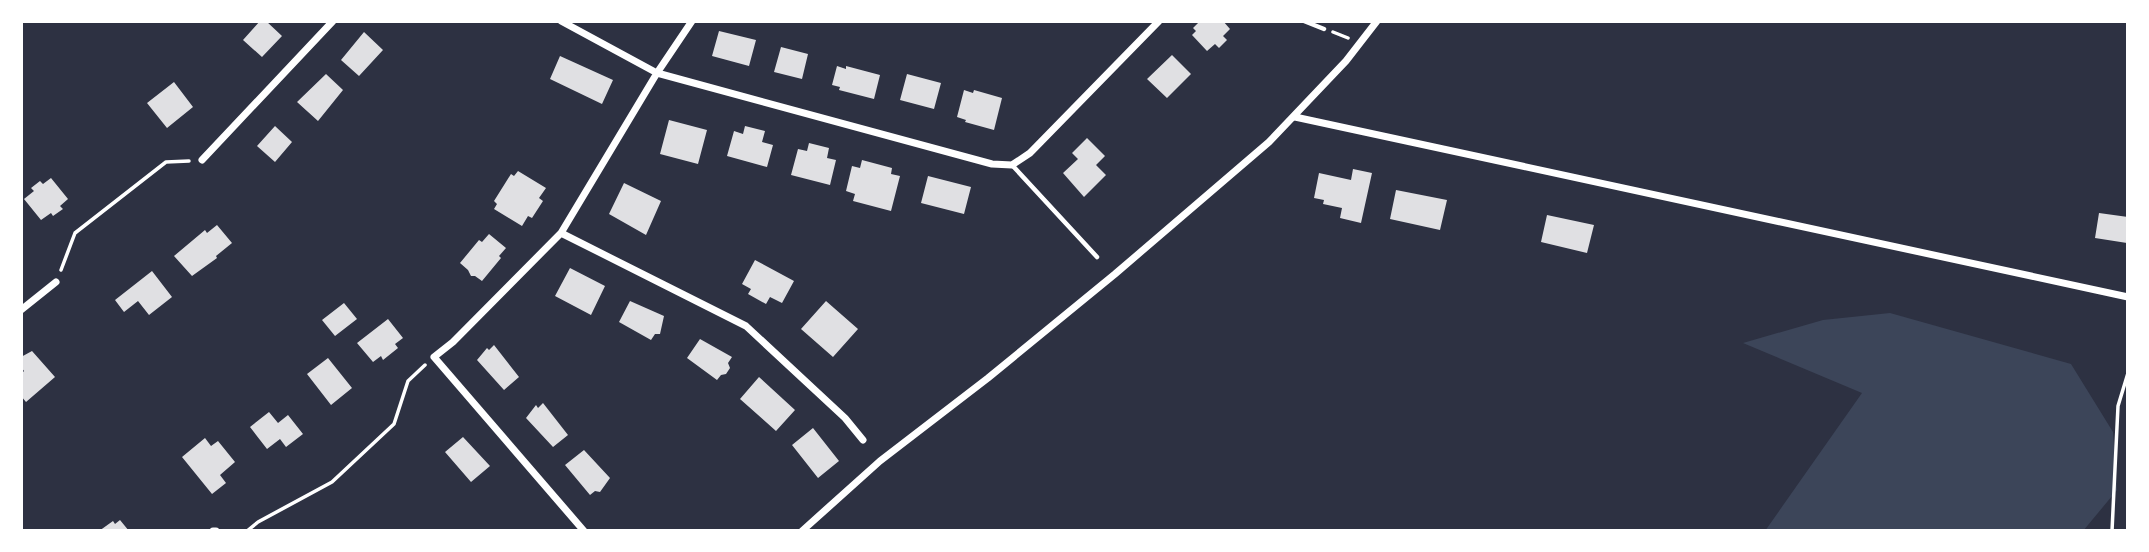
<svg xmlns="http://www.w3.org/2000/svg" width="2149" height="552" font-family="Signika,sans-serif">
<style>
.green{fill:#3c4559}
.building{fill:#e0e0e3}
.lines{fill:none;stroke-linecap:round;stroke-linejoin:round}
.path{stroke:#fff;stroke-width:3.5}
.service{stroke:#fff;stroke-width:4.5}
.minor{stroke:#fff;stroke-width:7}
</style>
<rect width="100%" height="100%" fill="#2d3142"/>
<path class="green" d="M1890 313 2071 364 2113 432 2117 490 2083 531H1765L1862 393 1743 343 1823 320Z"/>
<path class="building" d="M260 21H266L282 36 262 57 243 40Z
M1200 21H1223L1230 29 1223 36 1227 40 1219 48 1215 44 1207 51 1192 35 1196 31 1193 28Z
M719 31 756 40 749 66 712 56Z
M364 32 383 50 359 76 341 60Z
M781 47 808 54 802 79 774 72Z
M1172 55 1191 74 1167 98 1147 79Z
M560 56 613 80 602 104 550 79Z
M837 66 846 69V66L880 75 874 99 839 90 840 87 832 85Z
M326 74 343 90 318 121 297 102Z
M907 74 941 83 934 109 900 100Z
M174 82 193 107 167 128 147 103Z
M964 90 973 93 974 90 1002 98 994 130 965 122 966 120 957 117Z
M669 120 707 130 698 164 660 154Z
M275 126 292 142 275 162 257 146Z
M745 126 765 131 762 142 773 145 767 167 727 156 734 131 743 134Z
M1087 138 1105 156 1096 165 1106 175 1084 197 1063 173 1078 159 1072 153Z
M809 143 829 148 827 158 836 160 830 185 791 175 798 149 807 151Z
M862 160 892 168 891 174 900 176 891 211 853 201 855 194 846 191 852 166 860 168Z
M1353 169 1372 173 1361 223 1340 218 1342 208 1323 204 1324 200 1314 198 1319 173 1351 180Z
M518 171 546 188 539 198 543 201 532 218 528 216 522 226 494 209 497 204 494 201 511 174 514 176Z
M928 176 971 187 964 214 921 203Z
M51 178 68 199 60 206 63 209 53 216 51 213 41 220 24 199 34 191 31 188 40 181 43 184Z
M624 183 661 201 646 235 609 214Z
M1396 190 1447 200 1440 230 1390 219Z
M2099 213 2128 217 2127 243 2095 238Z
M1547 215 1594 225 1587 253 1541 242Z
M217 225 232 243 216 256 217 258 192 276 174 256 205 230 207 233Z
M489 234 506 248 499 256 501 258 482 281 475 276H471L468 270 460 263 479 240 482 242Z
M755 260 794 281 782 303 770 297 766 304 748 294 751 289 742 284Z
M570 268 605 286 591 315 555 296Z
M152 271 172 297 149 315 138 301 124 312 115 300Z
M630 301 664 316 660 334H655L651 340 619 322Z
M826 301 858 329 833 357 801 329Z
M344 303 357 319 335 336 322 320Z
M388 319 403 338 395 344 398 348 383 360 381 356 373 362 357 343Z
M700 339 732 357 728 363 730 368 726 374 721 375 717 380 687 358Z
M494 345 519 377 504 390 477 360 487 348 489 350Z
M32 351 55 377 26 402 21 396V374L24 371 21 367V357Z
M328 358 352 388 331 405 307 374Z
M759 377 795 410 776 431 740 399Z
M543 403 568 435 553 447 526 418 536 405 538 408Z
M269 412 278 423 288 415 303 434 286 447 280 439 267 449 250 427Z
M813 428 839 461 818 478 792 445Z
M463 437 490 466 471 482 445 452Z
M205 438 211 446 218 441 235 462 220 475 226 483 212 494 182 457Z
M584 450 610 478 600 492 595 491 590 495 565 465Z
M120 520 129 531H99L113 521 115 524Z"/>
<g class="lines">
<path class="path" d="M1333 32 1348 38
M61 270 75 233 166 162 189 161
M247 531 258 522 332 482 394 424 408 381 425 365
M2112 531 2118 406 2128 373"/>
<path class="service" d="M1304 21 1324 29
M1012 165 1097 257"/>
<path class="minor" d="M561 21 657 73 992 164 1012 165 1030 153 1159 21
M1295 117 2128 297
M202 160 333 21
M561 233 746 326 845 418 863 440
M21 310 56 282
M213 531H216
M584 531 434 357 453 342 561 233 657 73 692 21
M802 531 880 461 988 378 1115 274 1269 142 1346 61 1377 21"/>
</g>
<rect width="2149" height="552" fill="none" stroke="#ffffff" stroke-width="46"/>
</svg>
